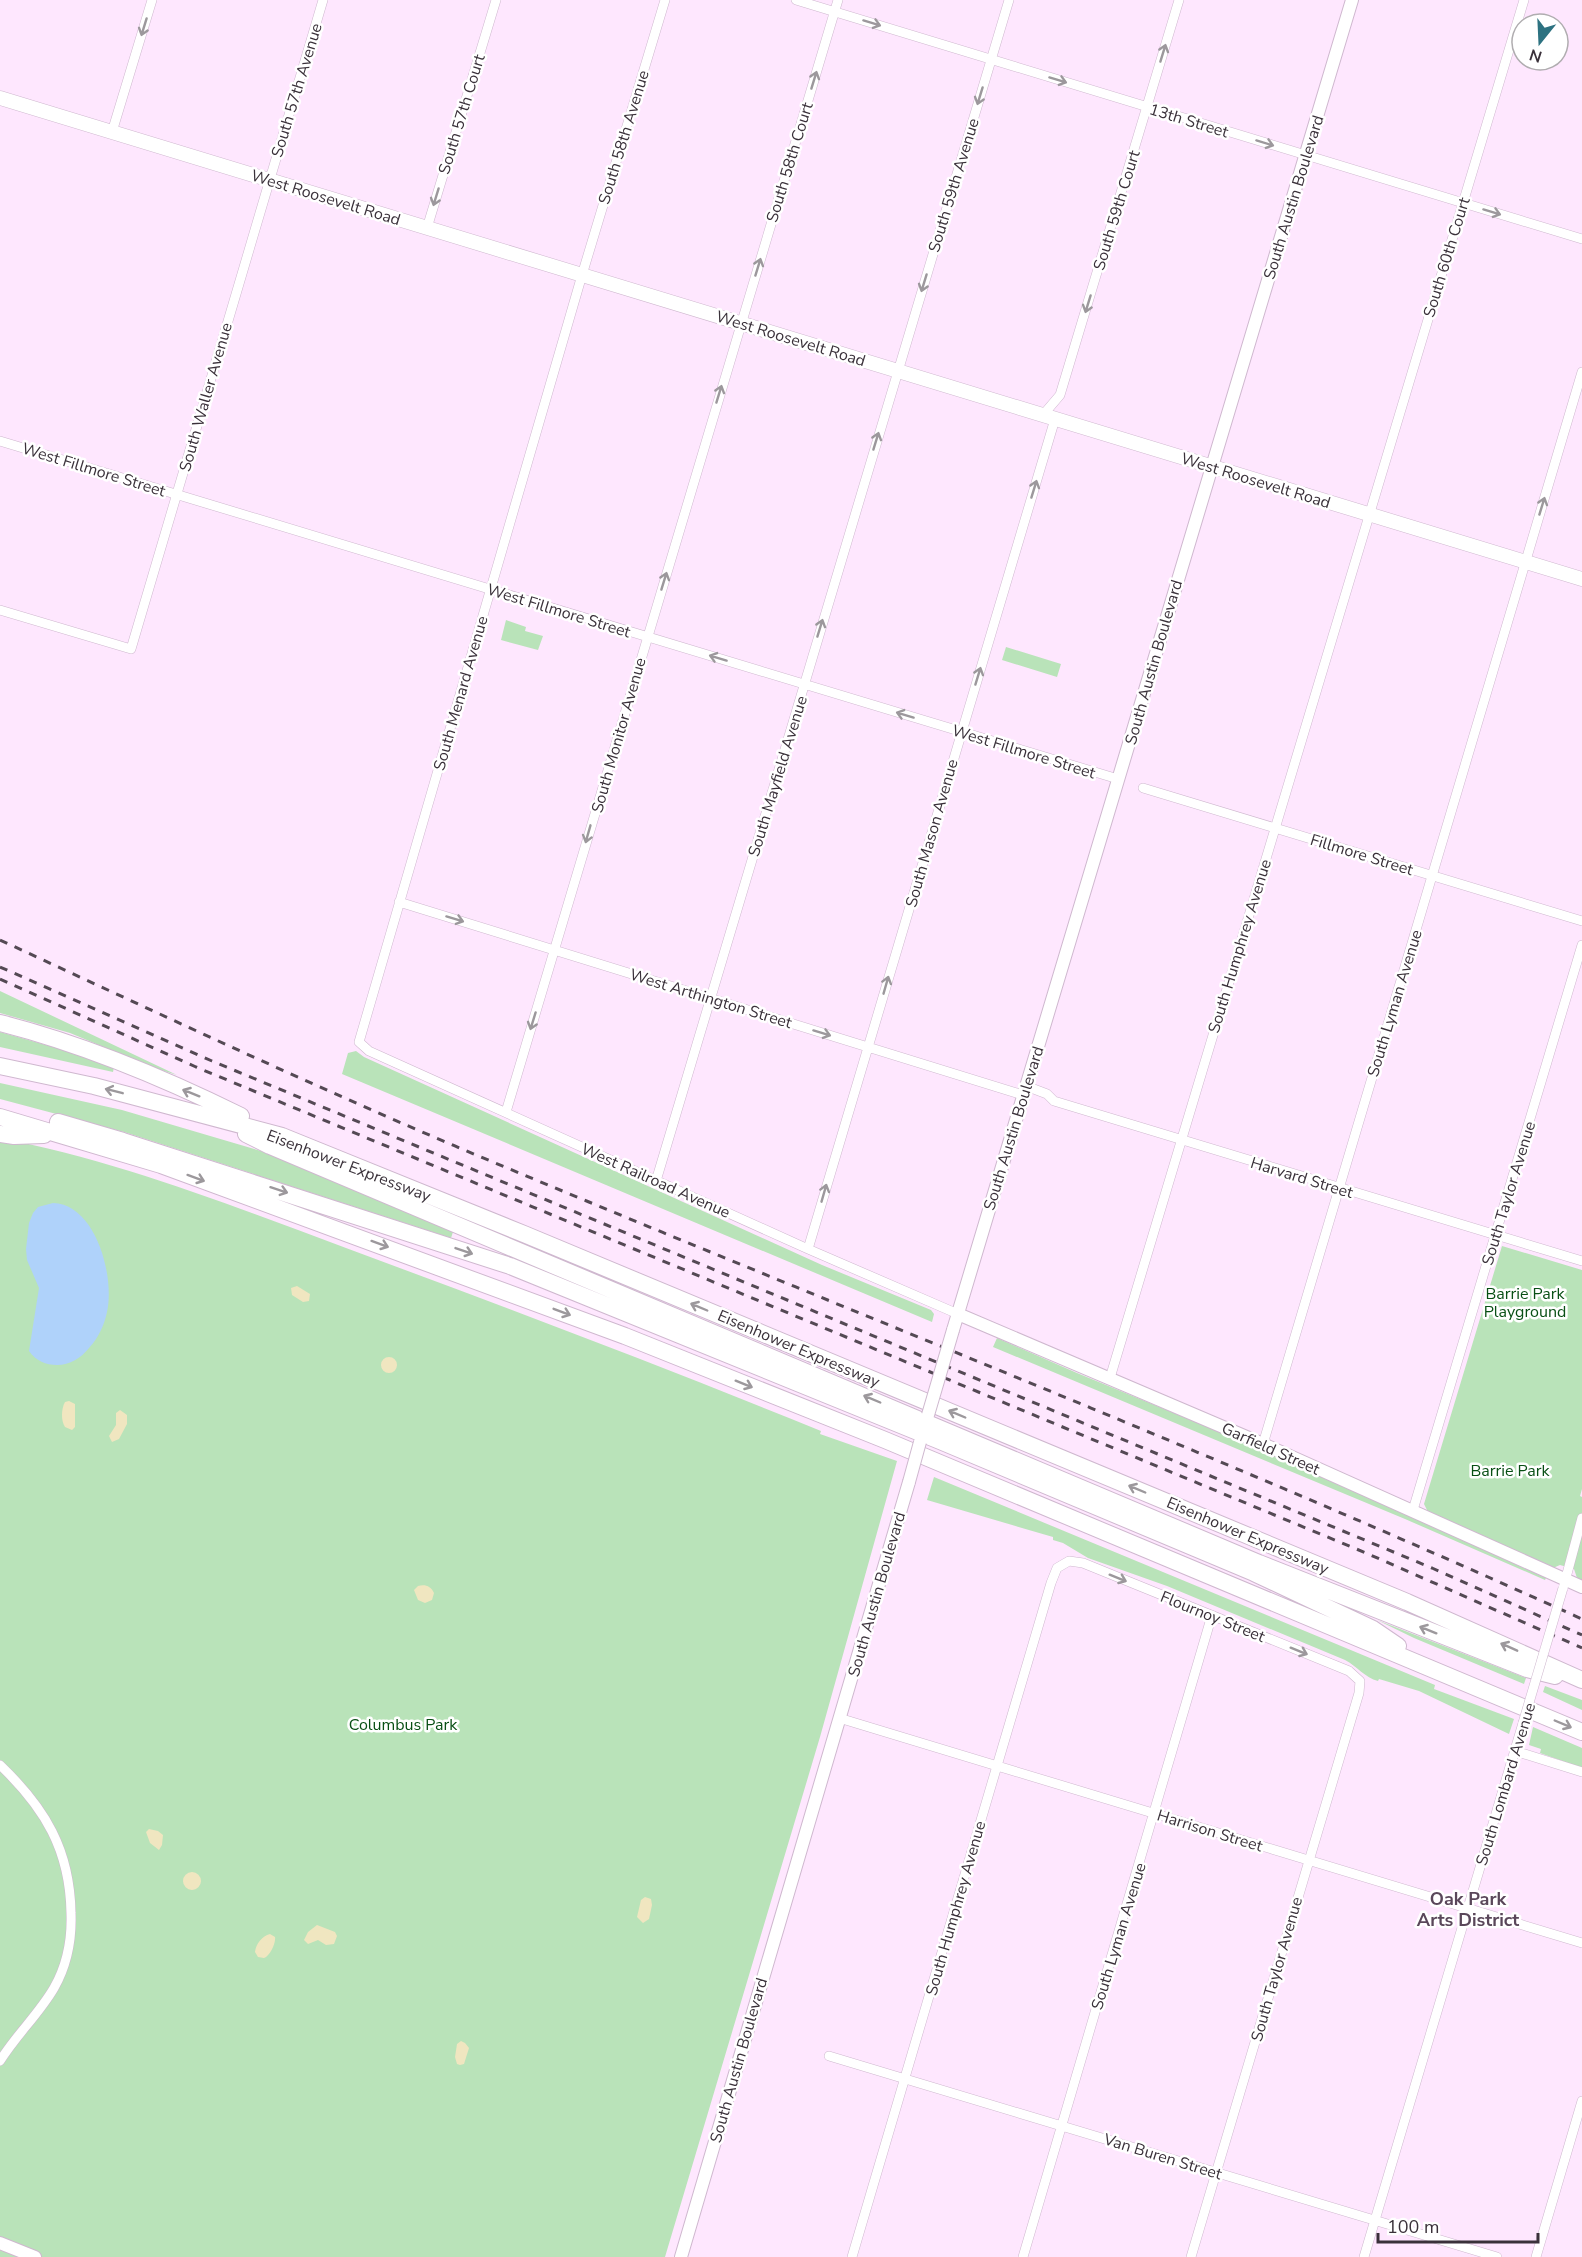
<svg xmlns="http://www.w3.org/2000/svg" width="1582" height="2257" font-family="'Nunito Sans',sans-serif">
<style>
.green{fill:#b9e3b9}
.sand{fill:#f0e6c0}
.water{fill:#afd2fa}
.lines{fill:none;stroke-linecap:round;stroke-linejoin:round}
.minor-casing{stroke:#cfb8cf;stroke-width:10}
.tertiary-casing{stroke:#cfb8cf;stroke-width:14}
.secondary-casing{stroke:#cfb8cf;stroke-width:15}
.motorway-casing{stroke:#cfb8cf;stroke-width:18}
.minor{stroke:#fff;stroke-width:9}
.tertiary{stroke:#fff;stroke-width:12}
.secondary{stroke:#fff;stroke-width:14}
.motorway{stroke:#fff;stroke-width:16}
.rail{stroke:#544954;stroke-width:3;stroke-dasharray:8 8;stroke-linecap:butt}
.minor-bridge-casing{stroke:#cfb8cf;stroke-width:10;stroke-linecap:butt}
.tertiary-bridge-casing{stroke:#cfb8cf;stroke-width:14;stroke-linecap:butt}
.minor-bridge{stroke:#fff;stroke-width:9}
.tertiary-bridge{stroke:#fff;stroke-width:12}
.oneway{stroke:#9c989c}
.labels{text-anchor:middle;stroke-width:5;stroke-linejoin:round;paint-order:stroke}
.street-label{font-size:16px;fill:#3a313a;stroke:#fff}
.park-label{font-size:16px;fill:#084f14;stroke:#fff}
.neighbourhood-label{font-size:18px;font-weight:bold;fill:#5a475a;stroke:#fff}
</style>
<rect width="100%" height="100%" fill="#fee7fe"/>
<path class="green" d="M506 620 526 627 525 631 543 636 538 650 501 640Z
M1006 647 1061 664 1057 677 1002 660Z
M0 991 177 1075 122 1058 123 1055 70 1033 0 1013Z
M0 1032 71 1052 114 1067 113 1072 0 1047Z
M356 1051 364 1057 822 1265 931 1310 934 1314 932 1322 342 1074 348 1053Z
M0 1083 122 1110 261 1151 453 1232 451 1238 124 1132 0 1099Z
M0 1138C119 1161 233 1206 346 1248 505 1307 664 1367 821 1431L820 1434 897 1461 820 1737 665 2257H0Z
M1502 1246 1582 1270V1489L1580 1496 1582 1497V1582L1577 1578 1574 1569 1560 1565 1553 1568 1428 1512 1424 1504Z
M997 1338 1077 1373 1278 1456 1546 1578 1545 1580 1405 1519 993 1347Z
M934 1477 1435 1685 1434 1689 1514 1719 1509 1734 1419 1691 1379 1679 1378 1681C1365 1678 1357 1666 1345 1660L1167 1586 1088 1558 1063 1543 1053 1540V1537L927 1500Z
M1377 1620 1526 1678 1524 1684 1414 1638Z
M1545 1686 1582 1700V1710L1543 1692Z
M1533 1727 1582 1748V1768L1540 1753 1541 1749 1529 1745Z"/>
<path class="sand" d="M297 1286 310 1294 309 1301 303 1302 292 1295 291 1288Z
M381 1365a8 8 0 1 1 16 0a8 8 0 1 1-16 0Z
M69 1401 75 1404V1427L72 1430 65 1427C61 1421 61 1409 65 1402Z
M120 1410 127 1415V1424L119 1439 112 1442 109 1436 116 1425V1413Z
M418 1586C425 1584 431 1586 434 1593L432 1600 425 1603 418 1600 414 1590Z
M149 1829 158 1831 163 1835 162 1845 159 1850 150 1843 146 1832Z
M183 1881a9 9 0 1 1 18 0a9 9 0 1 1-18 0Z
M645 1897 651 1899 652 1905 649 1919 643 1923 637 1917 641 1900Z
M317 1925 335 1932 337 1936 334 1944 326 1945 318 1940 308 1944 304 1940 308 1932Z
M270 1934 275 1937C276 1943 270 1956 264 1958L258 1957 255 1952C256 1944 262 1936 270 1934Z
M461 2041 465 2043 469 2048 464 2064 460 2065 457 2064 455 2057 457 2044Z"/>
<path class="water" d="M53 1203C96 1204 115 1277 107 1312 104 1326 98 1338 89 1348 81 1358 70 1365 57 1365 46 1365 36 1361 29 1351L39 1288 27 1260 26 1249 29 1223 33 1213 38 1207Z"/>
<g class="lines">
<defs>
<path id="minor" d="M665 0 582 275 359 1042 369 1051 808 1249 958 1314
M796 0 1582 239
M112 132 152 0
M427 228 496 0
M1043 415 1060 395 1179 0
M0 441 1118 779
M0 610 131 649 323 0
M1143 788 1582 921
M399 902 1023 1095
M1026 1086 1047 1094 1054 1101 1582 1261
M506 1112 838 0
M656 1181 1009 0
M808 1249 1055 419
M1110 1378 1524 0
M1263 1444 1582 372
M1413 1510 1582 945
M1564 1585 1582 1518
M839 1718 1582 1943
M1515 1751 1582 1772
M0 1765C45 1808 70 1850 71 1913 72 1939 67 1965 54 1988 39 2014 16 2035 0 2061
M829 2056 1497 2257
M852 2257 1051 1583 1057 1568 1069 1561 1083 1563 1349 1671 1360 1681 1359 1693 1191 2257
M1023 2257 1212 1615
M1364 2257 1523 1723
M1536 2257 1582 2101"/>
<path id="tertiary" d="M958 1314 1263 1444 1582 1587
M953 1330 1352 0
M0 2243 35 2257
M681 2257 909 1482"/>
<path id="secondary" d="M0 98 1582 579"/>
<path id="motorway" d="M0 1023C83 1044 164 1078 241 1116
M0 1066 94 1086 282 1136 524 1234 1407 1602 1582 1680
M0 1117 161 1165 625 1336 885 1440 1582 1732
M58 1122 123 1141 510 1266 940 1441 1254 1573 1373 1629 1398 1646
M0 1134 14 1136 44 1135
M246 1134 270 1146 1259 1563 1527 1669 1555 1676"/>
</defs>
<use href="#minor" class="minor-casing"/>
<use href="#tertiary" class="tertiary-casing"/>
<use href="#secondary" class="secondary-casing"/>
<use href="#motorway" class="motorway-casing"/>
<use href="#minor" class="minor"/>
<use href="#tertiary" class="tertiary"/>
<use href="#secondary" class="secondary"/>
<use href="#motorway" class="motorway"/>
<path class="rail" d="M0 940C160 1014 319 1089 481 1157 848 1311 1220 1455 1582 1619
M0 967 212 1061 1432 1568 1582 1635
M0 979 196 1067 1366 1553 1582 1648"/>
<defs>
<path id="minor-bridge" d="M1523 1723 1563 1588"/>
<path id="tertiary-bridge" d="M928 1415 953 1330
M909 1482 920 1442"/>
</defs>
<use href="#minor-bridge" class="minor-bridge-casing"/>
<use href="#tertiary-bridge" class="tertiary-bridge-casing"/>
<use href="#minor-bridge" class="minor-bridge"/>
<use href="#tertiary-bridge" class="tertiary-bridge"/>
</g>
<defs><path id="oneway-shaft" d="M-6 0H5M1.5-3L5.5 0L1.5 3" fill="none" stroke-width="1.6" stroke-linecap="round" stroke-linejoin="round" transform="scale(1.5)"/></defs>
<g class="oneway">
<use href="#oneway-shaft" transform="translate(872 23) rotate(17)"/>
<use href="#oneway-shaft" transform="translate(144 27) rotate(107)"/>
<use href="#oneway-shaft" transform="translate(1163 53) rotate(-73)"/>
<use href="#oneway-shaft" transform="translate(814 80) rotate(-73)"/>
<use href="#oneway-shaft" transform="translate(1058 80) rotate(17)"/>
<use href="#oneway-shaft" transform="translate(980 96) rotate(107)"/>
<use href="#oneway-shaft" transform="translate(1265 143) rotate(17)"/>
<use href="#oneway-shaft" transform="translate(436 197) rotate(107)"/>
<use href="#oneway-shaft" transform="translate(1492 212) rotate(17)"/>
<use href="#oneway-shaft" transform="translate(758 267) rotate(-73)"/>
<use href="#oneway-shaft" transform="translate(924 283) rotate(107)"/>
<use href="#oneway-shaft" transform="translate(1088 304) rotate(107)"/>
<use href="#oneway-shaft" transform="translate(719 394) rotate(-73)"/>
<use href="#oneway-shaft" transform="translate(876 441) rotate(-73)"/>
<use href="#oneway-shaft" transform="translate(1034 489) rotate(-73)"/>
<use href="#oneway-shaft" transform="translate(1542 506) rotate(-73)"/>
<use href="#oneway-shaft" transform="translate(664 581) rotate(-73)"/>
<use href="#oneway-shaft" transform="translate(820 628) rotate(-73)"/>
<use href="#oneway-shaft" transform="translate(718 658) rotate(-163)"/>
<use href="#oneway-shaft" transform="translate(978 676) rotate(-73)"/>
<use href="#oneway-shaft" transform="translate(905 715) rotate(-163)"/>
<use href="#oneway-shaft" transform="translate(588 834) rotate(106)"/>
<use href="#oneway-shaft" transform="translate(455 919) rotate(17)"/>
<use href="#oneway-shaft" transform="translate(886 985) rotate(-74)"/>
<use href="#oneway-shaft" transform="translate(533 1021) rotate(107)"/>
<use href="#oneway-shaft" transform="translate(822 1033) rotate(17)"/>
<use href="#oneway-shaft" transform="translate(114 1091) rotate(-166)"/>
<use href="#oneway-shaft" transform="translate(191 1093) rotate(-158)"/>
<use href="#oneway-shaft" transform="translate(196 1178) rotate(20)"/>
<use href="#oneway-shaft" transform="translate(279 1190) rotate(18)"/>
<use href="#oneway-shaft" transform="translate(824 1193) rotate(-74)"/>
<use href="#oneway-shaft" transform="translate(380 1244) rotate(20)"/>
<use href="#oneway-shaft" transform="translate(464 1251) rotate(19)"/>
<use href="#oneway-shaft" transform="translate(699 1307) rotate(-157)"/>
<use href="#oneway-shaft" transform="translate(562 1312) rotate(21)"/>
<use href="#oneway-shaft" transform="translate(744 1384) rotate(22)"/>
<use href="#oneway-shaft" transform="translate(872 1399) rotate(-157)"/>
<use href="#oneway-shaft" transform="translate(957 1414) rotate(-157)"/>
<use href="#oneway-shaft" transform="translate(1137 1489) rotate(-157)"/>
<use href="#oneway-shaft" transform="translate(1118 1578) rotate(22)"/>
<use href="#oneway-shaft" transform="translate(1428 1630) rotate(-158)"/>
<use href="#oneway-shaft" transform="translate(1509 1647) rotate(-156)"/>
<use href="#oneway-shaft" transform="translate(1299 1651) rotate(22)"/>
<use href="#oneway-shaft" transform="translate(1563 1724) rotate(23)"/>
</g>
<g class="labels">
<g class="street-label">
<text transform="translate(296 90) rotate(-73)" y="6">South 57th Avenue</text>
<text transform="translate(461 114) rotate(-73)" y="6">South 57th Court</text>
<text transform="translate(1189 120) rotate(17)" y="6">13th Street</text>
<text transform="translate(623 137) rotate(-73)" y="6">South 58th Avenue</text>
<text transform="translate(789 162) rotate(-73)" y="6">South 58th Court</text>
<text transform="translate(953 185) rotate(-73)" y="6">South 59th Avenue</text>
<text transform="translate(326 197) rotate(17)" y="6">West Roosevelt Road</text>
<text transform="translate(1293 197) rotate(-73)" y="6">South Austin Boulevard</text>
<text transform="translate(1116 210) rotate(-73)" y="6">South 59th Court</text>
<text transform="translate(1446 257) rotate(-73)" y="6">South 60th Court</text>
<text transform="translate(791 338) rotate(17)" y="6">West Roosevelt Road</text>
<text transform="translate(205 397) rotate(-74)" y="6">South Waller Avenue</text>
<text transform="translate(94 469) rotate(17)" y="6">West Fillmore Street</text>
<text transform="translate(1256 480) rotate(17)" y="6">West Roosevelt Road</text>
<text transform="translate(559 610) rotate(17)" y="6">West Fillmore Street</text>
<text transform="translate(1153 662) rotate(-74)" y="6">South Austin Boulevard</text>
<text transform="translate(460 693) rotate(-74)" y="6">South Menard Avenue</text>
<text transform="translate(618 735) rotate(-74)" y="6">South Monitor Avenue</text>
<text transform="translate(1024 751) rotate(17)" y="6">West Fillmore Street</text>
<text transform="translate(777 776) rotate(-73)" y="6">South Mayfield Avenue</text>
<text transform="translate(931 833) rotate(-74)" y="6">South Mason Avenue</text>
<text transform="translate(1362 854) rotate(17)" y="6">Fillmore Street</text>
<text transform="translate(1239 946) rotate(-73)" y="6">South Humphrey Avenue</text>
<text transform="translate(711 998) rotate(17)" y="6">West Arthington Street</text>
<text transform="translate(1394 1003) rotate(-73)" y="6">South Lyman Avenue</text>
<text transform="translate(1013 1128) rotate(-73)" y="6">South Austin Boulevard</text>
<text transform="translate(349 1165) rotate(21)" y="6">Eisenhower Expressway</text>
<text transform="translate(1302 1177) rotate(17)" y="6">Harvard Street</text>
<text transform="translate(656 1180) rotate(24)" y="6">West Railroad Avenue</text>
<text transform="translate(1508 1193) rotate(-73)" y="6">South Taylor Avenue</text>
<text transform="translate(799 1348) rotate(23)" y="6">Eisenhower Expressway</text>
<text transform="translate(1271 1448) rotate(24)" y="6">Garfield Street</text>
<text transform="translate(1248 1535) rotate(23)" y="6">Eisenhower Expressway</text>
<text transform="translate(876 1594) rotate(-74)" y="6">South Austin Boulevard</text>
<text transform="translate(1213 1616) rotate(22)" y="6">Flournoy Street</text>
<text transform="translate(1505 1784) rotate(-73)" y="6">South Lombard Avenue</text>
<text transform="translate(1210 1830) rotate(17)" y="6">Harrison Street</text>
<text transform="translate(955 1908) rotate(-74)" y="6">South Humphrey Avenue</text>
<text transform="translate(1118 1936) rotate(-73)" y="6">South Lyman Avenue</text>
<text transform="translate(1276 1969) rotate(-74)" y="6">South Taylor Avenue</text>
<text transform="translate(738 2060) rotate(-74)" y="6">South Austin Boulevard</text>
<text transform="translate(1163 2156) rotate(17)" y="6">Van Buren Street</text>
</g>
<g class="park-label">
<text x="1525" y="1299">Barrie Park<tspan x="1525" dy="18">Playground</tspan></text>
<text x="1510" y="1476">Barrie Park</text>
<text x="403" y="1730">Columbus Park</text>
</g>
<g class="neighbourhood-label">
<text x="1468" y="1905">Oak Park<tspan x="1468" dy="21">Arts District</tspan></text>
</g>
</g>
<g transform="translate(1540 42) rotate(198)"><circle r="28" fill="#ffffff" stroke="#b0adb0" stroke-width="1.5"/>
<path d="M0-4.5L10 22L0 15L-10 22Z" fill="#2d7281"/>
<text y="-9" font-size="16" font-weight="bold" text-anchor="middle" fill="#3a313a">N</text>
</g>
<path d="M1378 2233v9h160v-9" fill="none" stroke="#3a313a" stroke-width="3"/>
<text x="1387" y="2233" font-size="18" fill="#3a313a" stroke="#ffffff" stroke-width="4.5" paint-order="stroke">100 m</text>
</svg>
